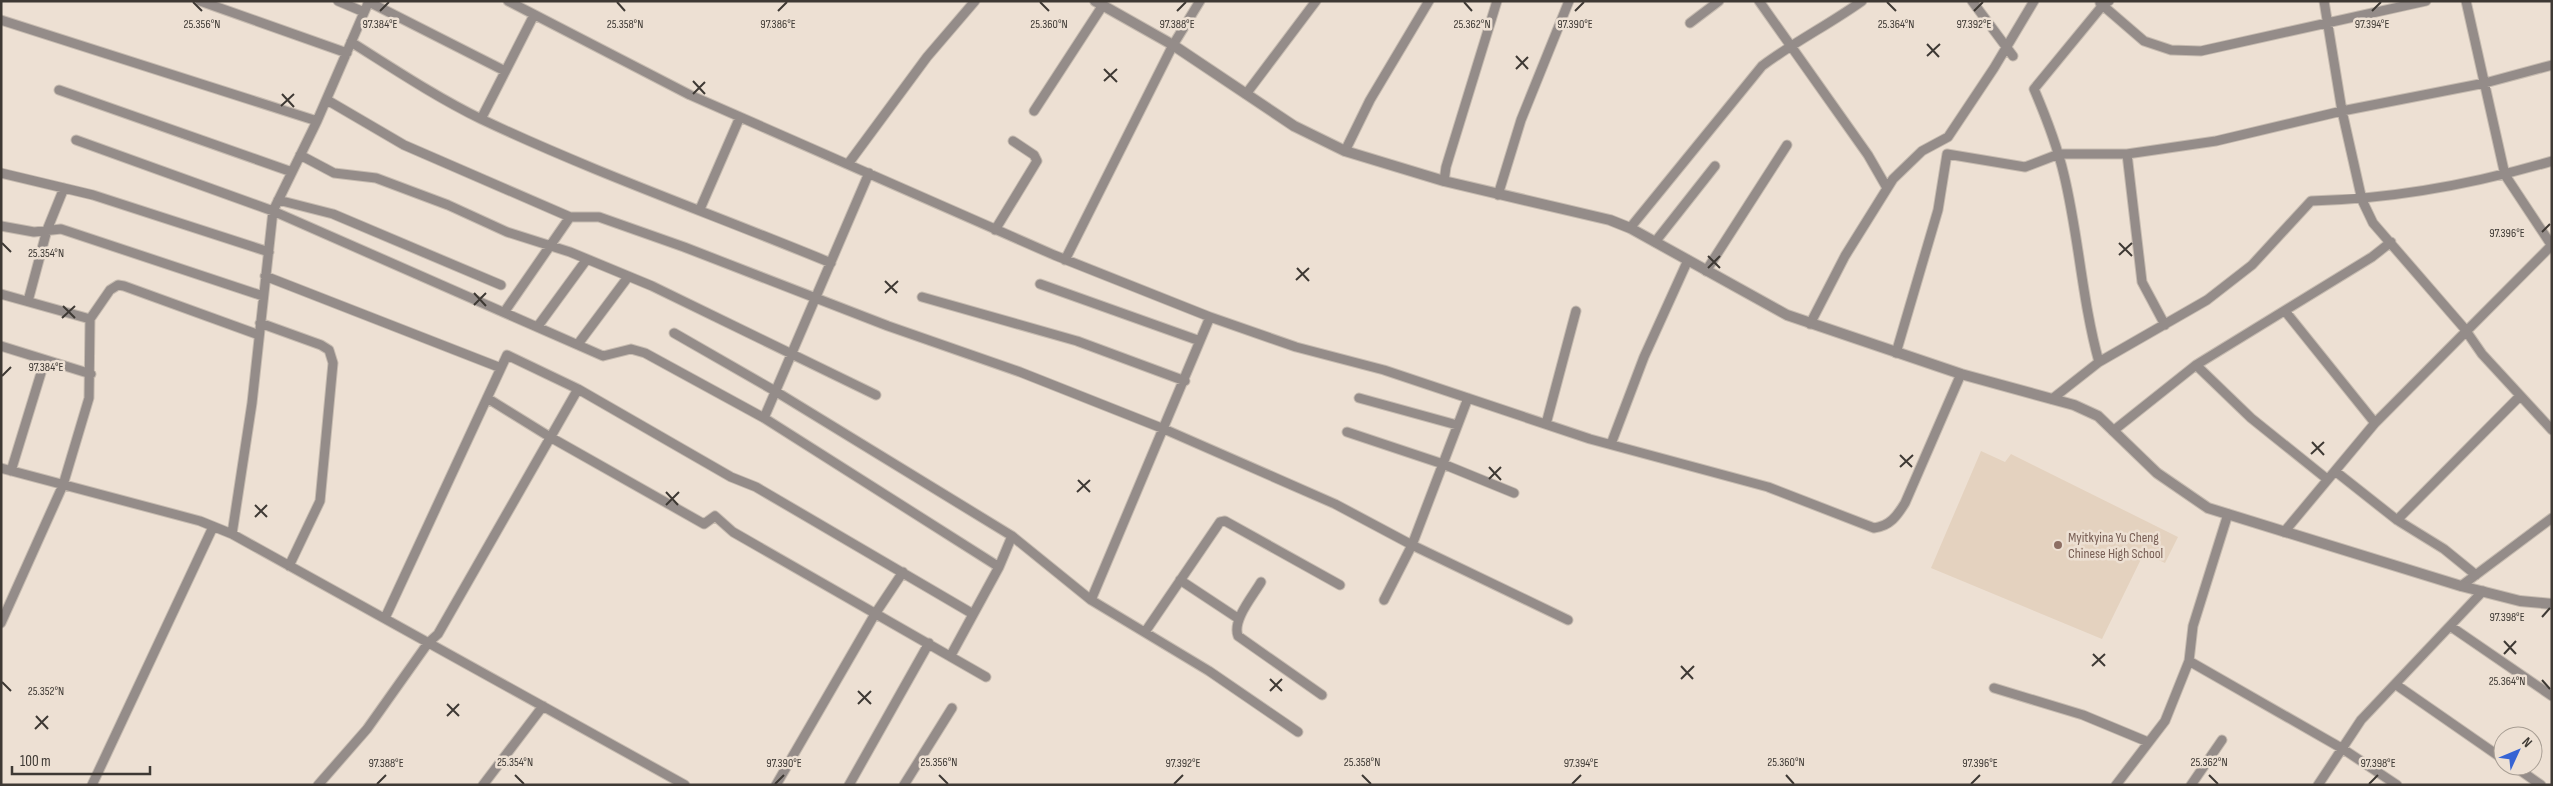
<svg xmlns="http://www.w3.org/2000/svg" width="2553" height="786" font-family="'Sofia Sans Condensed',sans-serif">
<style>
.built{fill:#e4d2bf}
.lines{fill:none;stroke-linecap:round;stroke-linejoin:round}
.minor-casing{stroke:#c6bbb0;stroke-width:11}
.tertiary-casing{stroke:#c6bbb0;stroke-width:12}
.minor{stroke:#948c89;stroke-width:9}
.tertiary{stroke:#948c89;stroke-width:10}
.ticks{fill:none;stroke:#3e3934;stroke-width:2}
.education-dot{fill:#8d6e63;stroke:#ede0d3;stroke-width:2}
.labels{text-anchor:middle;stroke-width:5;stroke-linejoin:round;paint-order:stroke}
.education-label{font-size:14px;fill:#785e54;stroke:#ede0d3;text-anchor:start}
.ticks-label{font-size:12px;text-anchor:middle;fill:#3e3934;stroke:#ede0d3;stroke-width:5;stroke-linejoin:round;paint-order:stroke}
</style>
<rect width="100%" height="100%" fill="#ede0d3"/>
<path class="built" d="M1981 451 2005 462 2011 454 2178 537 2165 563 2144 553 2102 639 1931 568Z"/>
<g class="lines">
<defs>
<path id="minor" d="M200 1 347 53
M338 1 364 12
M508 1 690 95 1054 255 1210 317 1296 347 1384 370 1590 439 1768 487 1874 528C1890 526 1897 516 1905 503L1961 374
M1759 1 1868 155 1887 188
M1972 1 2013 56
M2324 1 2342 111 2362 200 2373 223 2464 328 2482 354 2552 430
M2466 1 2505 175 2552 246
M369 2 505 71
M2100 3 2144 41 2171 50 2201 51 2426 1
M1 20 317 121
M1690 23 1719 1
M351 42C394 69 436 97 481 119 595 173 715 215 831 263
M59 90 292 172
M1246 94 1316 1
M327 100 404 145 570 217H599L684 247 888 326 1020 372 1164 429 1335 504 1412 545 1568 620
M1034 111 1103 5
M481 119 534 15
M76 140 273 211 603 356 631 349 645 353 764 418 999 567
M1345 151 1370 100 1429 1
M2127 154 2142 282 2165 325
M300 155 334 173 376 178 448 205 507 232 570 252 652 286 876 395
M848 164 927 57 975 1
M1 173 93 195 269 252
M1444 181 1446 167 1497 1
M1498 195 1521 120 1569 1
M278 200 333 214 501 285
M700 209 740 117
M1 226 34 232 61 229 263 296
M1630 228 1762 66C1794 42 1830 24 1862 1
M995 230 1037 161 1034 155 1013 141
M1655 242 1715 166
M1065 260 1173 45 1200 1
M1706 271 1787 145
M265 276 501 368
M1040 284 1200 341
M1 294 90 319
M922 297 1077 341 1185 381
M28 301 47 230 64 188
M505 311 570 217
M2285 311 2375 423
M260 323 321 345 329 350 333 363 320 501 289 566
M1810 324 1845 256 1893 179 1922 151 1948 137 1994 68 2034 1
M538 326 587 259
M674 333 775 391 1012 536 1091 600 1209 671 1298 732
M578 344 628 277
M1 346 91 374
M1896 353 1938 210 1947 154 2025 167 2059 154H2127L2216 141 2342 111 2485 83 2552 65
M2099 362 2207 300 2252 265 2311 201C2392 199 2474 184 2552 161
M2196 365 2251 418 2327 479
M487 398 550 437 704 524 715 516 733 532 986 677
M1359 398 1457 425
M2052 399 2099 362C2082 301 2079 237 2064 175 2057 145 2046 117 2034 89L2103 5 2109 1
M764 418 869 173
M1546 424 1576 311
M2113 431 2196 365 2372 257 2391 242
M1347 432 1443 464 1514 493
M1611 444 1644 357 1688 260
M1 468 200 521 232 534 685 785
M11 471 45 360
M2335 471 2397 520 2444 549 2476 575
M2397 520 2520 396
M2284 532 2375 423 2551 246
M232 534 252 403 273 211 317 121 369 1
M1180 580 1239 619
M1261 582C1253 596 1232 620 1238 636L1322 695
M2461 586 2552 518
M1091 600 1210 317
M1384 600 1412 545 1468 398
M385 618 507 355 578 389 731 477 756 487 973 614
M1 623 63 485 89 398 90 319 110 290 118 285 124 286 259 335
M2450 626 2552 696
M1145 632 1220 522 1225 521 1340 585
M951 655 999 567 1012 536
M2189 661 2343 749 2397 785
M2395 684 2503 759
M1994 688 2083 715 2148 742
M2514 766 2541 785
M92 785 213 527
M318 785 367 729 428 643 438 634 578 389
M483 785 543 706
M776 785 875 614 903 572
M849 785 929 643
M904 785 952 708
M2116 785 2165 721 2189 661 2193 626 2228 514
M2191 785 2222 740
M2318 785 2361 720 2483 591"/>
<path id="tertiary" d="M1095 1 1173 45 1294 126 1345 151 1444 181 1610 220 1630 228 1787 315 1961 374 2074 405 2098 416 2157 473 2208 508 2461 586 2520 601 2552 604"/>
</defs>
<use href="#minor" class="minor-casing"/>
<use href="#tertiary" class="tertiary-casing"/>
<use href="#minor" class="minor"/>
<use href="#tertiary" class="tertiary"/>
</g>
<path class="ticks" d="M193 2 202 11M617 2 625 11M1040 2 1049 11M1464 2 1472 11M1887 2 1896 11M380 11 389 2M778 11 787 2M1177 11 1186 2M1575 11 1584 2M1974 11 1983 2M2372 11 2381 2M1927 44 1939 57M1516 56 1528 69M1927 56 1940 44M1104 69 1117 82M1516 69 1528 57M693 81 705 94M1104 81 1117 69M282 94 294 107M693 94 705 82M281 106 294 94M2542 232 2550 224M2 243 11 252M2119 243 2132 256M2119 255 2132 243M1708 256 1720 268M1297 268 1309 281M1708 268 1720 256M1296 280 1309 268M885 281 897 293M474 293 486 306M885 293 898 281M474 305 486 293M63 306 75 318M62 318 75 306M2 376 11 367M2312 442 2324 455M2311 454 2324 442M1900 455 1912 467M1489 467 1501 480M1900 467 1913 455M1489 479 1501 467M1078 480 1090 492M666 492 678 505M1077 492 1090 480M255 505 267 517M666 505 679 492M255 517 267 505M2542 617 2550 608M2504 641 2516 654M2093 654 2105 666M2504 654 2516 641M1681 666 1693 679M2092 666 2105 654M1270 679 1282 691M1681 679 1694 666M2542 680 2550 689M2 682 11 691M858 691 871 704M1270 691 1282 679M447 704 459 716M858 704 871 691M36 716 48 729M447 716 459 704M35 729 48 716M515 775 524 784M939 775 948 784M1362 775 1371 784M1786 775 1794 784M2209 775 2218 784M377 784 386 775M775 784 784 775M1174 784 1183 775M1572 784 1581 775M1971 784 1980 775M2369 784 2378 775"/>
<circle class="education-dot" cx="2058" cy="545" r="5"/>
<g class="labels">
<g class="education-label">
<text x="2068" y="542">Myitkyina Yu Cheng<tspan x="2068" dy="16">Chinese High School</tspan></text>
</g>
</g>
<g class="ticks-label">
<text x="380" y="28">97.384°E</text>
<text x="778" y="28">97.386°E</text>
<text x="1177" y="28">97.388°E</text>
<text x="1575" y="28">97.390°E</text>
<text x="1974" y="28">97.392°E</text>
<text x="2372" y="28">97.394°E</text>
<text x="625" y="28">25.358°N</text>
<text x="1049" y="28">25.360°N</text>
<text x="202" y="28">25.356°N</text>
<text x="1472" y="28">25.362°N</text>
<text x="1896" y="28">25.364°N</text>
<text x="2507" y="237">97.396°E</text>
<text x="46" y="257">25.354°N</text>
<text x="46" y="371">97.384°E</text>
<text x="2507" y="621">97.398°E</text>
<text x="2507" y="685">25.364°N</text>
<text x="46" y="695">25.352°N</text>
<text x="515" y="766">25.354°N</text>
<text x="939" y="766">25.356°N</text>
<text x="1362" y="766">25.358°N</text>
<text x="1786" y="766">25.360°N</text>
<text x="2209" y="766">25.362°N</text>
<text x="386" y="767">97.388°E</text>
<text x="784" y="767">97.390°E</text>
<text x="1183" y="767">97.392°E</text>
<text x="1581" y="767">97.394°E</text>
<text x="1980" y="767">97.396°E</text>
<text x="2378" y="767">97.398°E</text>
</g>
<rect width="2553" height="786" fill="none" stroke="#3e3934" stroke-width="5"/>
<g transform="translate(2518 751) rotate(46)"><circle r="24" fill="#ede0d3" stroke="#a79d93"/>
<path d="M0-4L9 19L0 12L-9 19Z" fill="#3664d4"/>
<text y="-8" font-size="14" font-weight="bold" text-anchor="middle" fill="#3e3934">N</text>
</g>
<path d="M12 766v8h138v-8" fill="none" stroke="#3e3934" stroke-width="2.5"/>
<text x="20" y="766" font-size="15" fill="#3e3934" stroke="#ede0d3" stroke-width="4" paint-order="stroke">100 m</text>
</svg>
